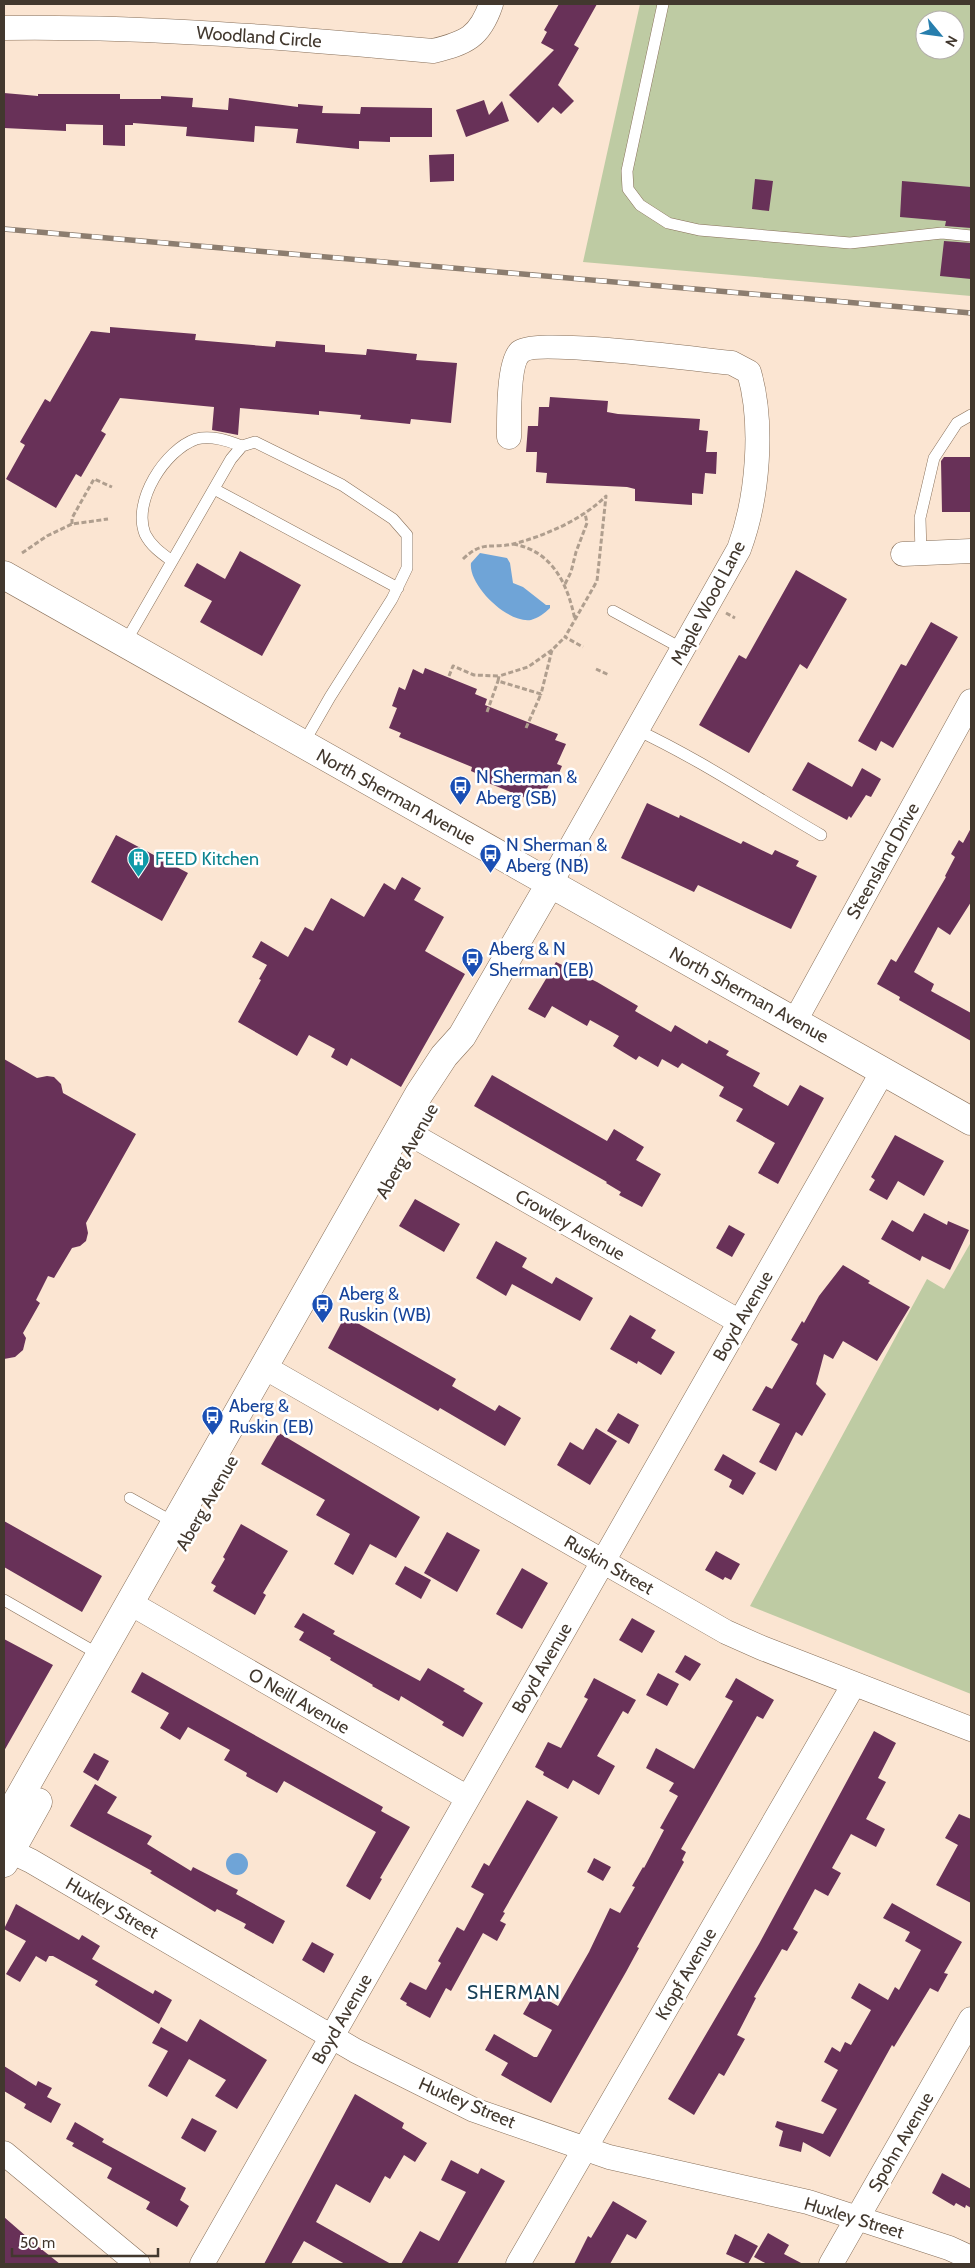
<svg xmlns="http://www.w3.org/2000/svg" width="975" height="2268" font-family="Cabin,sans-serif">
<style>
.green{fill:#becba3;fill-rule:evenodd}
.water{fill:#6fa4d7}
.building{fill:#683158}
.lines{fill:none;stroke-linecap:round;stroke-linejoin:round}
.lane-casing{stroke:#876f59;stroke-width:12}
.street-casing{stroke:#876f59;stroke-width:25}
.secondary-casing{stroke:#876f59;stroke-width:29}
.path{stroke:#af9e8e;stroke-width:3;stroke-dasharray:5 2.5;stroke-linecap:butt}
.lane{stroke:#fff;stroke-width:11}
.street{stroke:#fff;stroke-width:24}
.secondary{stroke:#fff;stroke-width:28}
.rail-casing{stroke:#8c7d6f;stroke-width:5.5}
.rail{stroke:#fff;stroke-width:4;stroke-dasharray:11;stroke-linecap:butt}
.labels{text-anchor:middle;stroke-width:5;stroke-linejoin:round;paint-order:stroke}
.street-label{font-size:18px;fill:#42382e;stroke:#fff}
.transit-label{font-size:18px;fill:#164399;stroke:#fff;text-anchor:start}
.culture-label{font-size:18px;fill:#0d838f;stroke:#fff;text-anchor:start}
.neighbourhood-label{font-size:19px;letter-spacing:1px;fill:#173f56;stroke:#fff}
</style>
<rect width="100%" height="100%" fill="#fbe5d2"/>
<path class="green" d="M640 4H971V296L583 262ZM925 20H955V50H925Z
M971 1242V1694L750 1606 927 1279 944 1289Z"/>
<path class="water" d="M480 553 507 558 510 563 513 583 523 587 546 605H550V608C545 613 538 618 531 620 508 624 468 585 471 563Z
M226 1864a11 11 0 1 1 22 0a11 11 0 1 1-22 0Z"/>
<path class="building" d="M559 4H597L574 45 579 48 558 85 574 101 561 114 553 107 538 123 509 95 554 50 541 43 547 32 544 30Z
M4 93 38 96V94H120V99H161V96L193 98 192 107 228 110 229 98 298 107V104L323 106 322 113 360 114 361 107 432 108V137H390V142L359 141V149L296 143 298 129 255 126 254 142 186 136 187 127 133 123V125H125V146L103 145V125L66 124V131L4 128Z
M484 100 489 115 502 101 509 121 466 137 456 110Z
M454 154V181L430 182 429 155Z
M755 179 773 181 769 211 752 209Z
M902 181 971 187V228L945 226 946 221 900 217Z
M944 241 971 243V279L940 276Z
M110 327 196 334 195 340 275 347 276 341 325 345V352L366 355 367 349 417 354 416 360 457 363 451 423 411 419 410 424 360 419 361 415 319 411V415L240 408 238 435 212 430 214 407 120 398 101 431 106 434 81 477 76 474 56 508 6 479 25 445 20 442 45 399 50 402 91 331 110 333Z
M550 397 608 401 607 412 618 414 700 419 699 430 708 431 706 452H717L716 474 705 473 703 494 692 493V505L635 501V489L627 487 546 483 547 473 536 472 537 452H526L528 426H538L539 407H549Z
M944 457H971V512H942L941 461Z
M240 551 301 585 262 656 200 622 212 601 184 586 197 563 225 579Z
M796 570 847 599 807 669 800 664 749 753 699 725 739 655 746 659Z
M931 622 958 637 893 748 881 741 876 751 858 741 901 664 906 666Z
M425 668 477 689 475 694 487 699 485 705 558 734 555 740 566 744 557 764 562 766 555 782 551 780 542 800 530 795 528 799 481 780 482 776 471 771 472 767 399 737 401 733 389 728 397 708 392 706 399 687 405 690 413 669 423 674Z
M808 762 852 787 862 768 881 779 871 797 866 795 851 818 849 816 847 820 792 790Z
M647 803 679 818 680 815 741 844 743 841 772 855 775 850 799 861 796 866 817 876 791 929 698 885 694 892 621 858Z
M971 828V902L950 935 938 927 914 972 934 984 931 991 971 1013V1041L899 1000 900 997 877 984 891 959 896 962 946 877 945 876 955 857 951 854 959 840 963 843Z
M116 835 188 873 162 921 91 882Z
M402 877 421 888 414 900 444 917 425 951 465 974 401 1087 351 1058 347 1066 331 1057 335 1049 309 1035 297 1056 238 1022 261 980 259 979 267 965 252 957 261 941 288 957 305 927 313 931 331 898 364 917 384 883 395 890Z
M556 962 597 982 638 1006 635 1011 671 1032 675 1025 707 1044 709 1040 729 1051 726 1055 760 1073 753 1086 788 1106 800 1085 824 1098 778 1184 758 1173 775 1143 736 1121 743 1109 719 1096 724 1087 682 1063 678 1068 662 1059 658 1067 639 1056 636 1060 613 1046 619 1036 590 1020 587 1026 552 1006 545 1018 528 1009Z
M4 1059 37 1078 47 1076 54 1077 61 1084 63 1093 136 1134 86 1223 88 1233 86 1241 80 1246 72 1248 54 1278 48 1276 36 1300 40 1303 23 1333 26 1338 23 1350 15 1357 4 1359Z
M492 1075 607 1141 614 1129 644 1147 636 1160 661 1174 642 1207 619 1195 621 1192 606 1183 607 1182 474 1106Z
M895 1135 944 1161 924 1196 898 1181 887 1200 869 1190 875 1180 871 1177Z
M415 1199 460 1224 444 1252 399 1226Z
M924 1213 947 1225 948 1221 969 1230 950 1270 922 1256 920 1261 881 1239 892 1220 913 1232Z
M729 1225 745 1234 732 1257 716 1248Z
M496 1241 527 1258 522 1267 552 1284 556 1277 593 1298 580 1321 512 1284 506 1296 476 1278Z
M843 1265 870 1281 868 1283 910 1307 877 1361 843 1341 833 1359 824 1354 816 1384 826 1394 802 1436 796 1432 776 1471 759 1462 780 1424 752 1410 766 1386 772 1389 798 1344 791 1340 802 1321 804 1323 819 1296Z
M630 1315 656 1330 651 1338 675 1352 661 1375 638 1361 637 1364 610 1349Z
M345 1316 456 1379 452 1386 495 1411 499 1405 521 1418 505 1446 440 1408 438 1411 328 1348Z
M618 1413 639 1425 629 1444 607 1431Z
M596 1428 617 1441 590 1485 557 1465 570 1442 583 1450Z
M279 1433 420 1517 396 1558 370 1544 353 1575 334 1564 350 1534 316 1515 325 1500 261 1464Z
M723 1454 756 1473 743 1495 729 1487 732 1480 714 1470Z
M4 1521 102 1576 82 1612 4 1567Z
M241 1524 288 1551 263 1593 266 1595 255 1615 213 1591 216 1586 211 1583 225 1559 223 1557Z
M447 1532 480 1550 457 1592 424 1573Z
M716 1551 740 1564 731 1580 725 1577 723 1580 705 1570Z
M405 1566 431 1580 421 1599 395 1584Z
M522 1568 548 1583 522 1629 496 1614Z
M303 1613 335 1631 333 1634 420 1681 428 1668 465 1689 463 1691 483 1703 463 1737 442 1725 444 1722 401 1696 399 1701 372 1686 373 1685 330 1660 331 1658 299 1640 304 1632 294 1627Z
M632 1618 655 1631 642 1653 619 1640Z
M4 1639 53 1665 4 1751Z
M685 1655 701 1664 690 1681 675 1672Z
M142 1672 383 1807 381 1811 410 1827 380 1878 382 1879 370 1900 346 1886 376 1832 284 1781 277 1793 246 1776 247 1773 224 1760 230 1750 188 1727 180 1740 160 1728 169 1713 131 1692Z
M658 1673 679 1684 667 1706 646 1695Z
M594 1678 636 1700 628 1714 623 1711 597 1756 615 1766 599 1795 573 1780 568 1789 543 1775 544 1772 535 1767 548 1742 561 1748 588 1699 584 1697Z
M736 1678 774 1700 763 1719 757 1716 704 1809 681 1849 686 1852 682 1860 684 1862 637 1947 639 1948 626 1972 551 2103 501 2075 508 2063 485 2050 494 2034 534 2057H537L552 2030 523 2014 535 1993 558 2006 589 1952 610 1908 620 1913 635 1887 632 1886 643 1867 644 1868 664 1830 660 1828 678 1796 669 1791 674 1783 646 1768 656 1748 694 1769 733 1701 725 1697Z
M874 1731 896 1743 878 1778 886 1782 866 1819 885 1829 876 1847 851 1834 832 1868 841 1873 828 1896 815 1889 793 1929 798 1932 787 1951 782 1949 754 1997 756 1998 737 2035 745 2039 724 2076 719 2073 694 2115 668 2099 759 1944Z
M94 1753 109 1761 98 1781 83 1772Z
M95 1784 117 1797 107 1813 152 1836 147 1844 191 1871 193 1867 238 1890 236 1894 285 1921 273 1944 244 1928 246 1924 217 1909 215 1912 150 1873 152 1871 70 1826Z
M527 1800 558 1817 503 1912 505 1913 500 1921 506 1924 497 1941 483 1933 451 1991 446 1988 430 2018 406 2005 407 2003 400 1999 410 1982 426 1990 441 1963 438 1961 457 1927 464 1931 484 1894 471 1887 484 1863 489 1866Z
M959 1814 971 1819V1903L936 1885 958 1845 945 1838Z
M594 1858 611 1867 603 1881 587 1872Z
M892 1903 962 1942 944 1973 948 1974 938 1992 930 1988 894 2047 892 2045 830 2157 803 2142 801 2152 779 2146 783 2131 775 2127 777 2121 823 2134 837 2109 821 2101 838 2070 824 2062 832 2047 840 2052 845 2042 851 2045 871 2010 851 1998 859 1983 888 2000 895 1987 899 1990 921 1950 905 1941 910 1932 883 1918Z
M16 1904 79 1940 82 1935 100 1946 92 1959 153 1994 155 1990 172 2000 159 2024 95 1985 98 1981 53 1956H49L46 1962 36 1956 20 1982 6 1974 26 1941 4 1929Z
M312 1942 334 1954 324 1973 302 1960Z
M200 2019 267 2060 237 2109 215 2096 226 2080 189 2059 167 2097 148 2086 168 2051 152 2043 161 2027 187 2042Z
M4 2066 36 2086 38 2081 52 2088 47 2097 61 2104 51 2123 24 2108 26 2104 4 2091Z
M355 2094 404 2123 402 2128 427 2143 415 2162 404 2155 390 2179 385 2176 370 2203 336 2184 316 2222 391 2264H345L304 2241 291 2264H264Z
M192 2118 217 2131 205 2152 181 2138Z
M75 2122 104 2139 102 2142 186 2188 180 2200 189 2206 177 2227 146 2209 150 2202 107 2178 112 2168 72 2146 74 2143 66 2139Z
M451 2160 478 2174 481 2168 505 2181 457 2264H401L420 2231 439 2241 466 2192 441 2180Z
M942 2173 971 2189V2208L966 2205 965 2208 956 2203 954 2206 932 2193Z
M613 2201 647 2221 636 2239 627 2234 610 2264H574L588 2236 591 2238Z
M4 2217 35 2244 60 2264H4Z
M768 2233 789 2245 784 2254 803 2264H767L754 2257Z
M735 2234 758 2246 748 2264 726 2254Z"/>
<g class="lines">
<defs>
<path id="lane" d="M663 4 627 171 628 189 640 205 668 223 699 230 850 243 942 233 971 236
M214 489 398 588
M921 553 920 518 934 458 957 423 971 415
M172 561C161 553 151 546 145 534 132 501 165 450 196 439 212 435 228 441 242 446
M613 611 683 649
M125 643 231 459 242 446 255 442 342 485 393 519 407 535V568L392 599 330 697 303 744
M637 730C701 760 760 800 821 835
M130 1498 191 1532
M4 1600 100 1655"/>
<path id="street" d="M4 28C147 26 290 38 433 51 466 43 480 37 491 4
M509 437C509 420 508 363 520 352 536 338 701 360 732 363L749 372C764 424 758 498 739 549L550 884
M903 554 971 551
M795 1021 971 701
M400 1128 740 1322
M264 1367 726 1632 762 1648 971 1729
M130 1603 468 1798
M4 1848 31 1861 356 2051 474 2110 609 2157 808 2202 949 2248 971 2258
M4 2153 138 2264
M202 2264 883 1071
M518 2264 854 1684
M831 2264 971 2019"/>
<path id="secondary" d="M4 575 971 1121
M4 1824 419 1094 444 1056 462 1036 550 884
M4 1863 38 1802"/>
</defs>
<use href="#lane" class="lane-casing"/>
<use href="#street" class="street-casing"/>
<use href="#secondary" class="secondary-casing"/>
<path class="path" d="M72 524V518L94 479 112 487
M513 544C553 551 568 585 575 620
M22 553 47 536 72 524 108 519
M463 559C483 540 490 549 513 544 545 536 583 519 606 496L597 581 565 637 583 647
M565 584 571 572 576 552 587 523 585 513
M726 613 735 618
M552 650 528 667 499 676 498 681 541 694 552 650 565 637
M596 669 609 675
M449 676 453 666 474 675 499 676
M487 712 498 681
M526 728 541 694"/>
<use href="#lane" class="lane"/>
<use href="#street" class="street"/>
<use href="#secondary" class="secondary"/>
<defs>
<path id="rail" d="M4 229 971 313"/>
</defs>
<use href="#rail" class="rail-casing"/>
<use href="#rail" class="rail"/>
</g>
<defs>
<symbol id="bus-pin" viewBox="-11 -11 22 30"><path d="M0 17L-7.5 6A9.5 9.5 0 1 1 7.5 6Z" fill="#1a4fb4" stroke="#fff"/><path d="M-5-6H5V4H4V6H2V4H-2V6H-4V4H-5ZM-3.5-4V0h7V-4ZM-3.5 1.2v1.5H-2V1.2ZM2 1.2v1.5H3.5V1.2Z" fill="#fff"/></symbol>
<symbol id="building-pin" viewBox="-11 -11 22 30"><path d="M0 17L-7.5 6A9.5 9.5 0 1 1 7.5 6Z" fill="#0f9aa8" stroke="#fff"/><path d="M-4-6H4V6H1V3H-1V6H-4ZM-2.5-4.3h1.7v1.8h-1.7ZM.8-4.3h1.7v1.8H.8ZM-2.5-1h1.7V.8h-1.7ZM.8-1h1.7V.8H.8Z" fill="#fff"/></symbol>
</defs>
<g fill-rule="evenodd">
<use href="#bus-pin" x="448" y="774" width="25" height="34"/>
<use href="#bus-pin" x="478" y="842" width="25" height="34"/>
<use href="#building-pin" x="126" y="846" width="25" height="34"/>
<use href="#bus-pin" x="460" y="946" width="25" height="34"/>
<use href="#bus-pin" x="310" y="1292" width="25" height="34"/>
<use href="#bus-pin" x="200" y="1404" width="25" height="34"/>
</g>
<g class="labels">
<g class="street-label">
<text transform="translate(259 37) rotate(4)" y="6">Woodland Circle</text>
<text transform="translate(708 603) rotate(-62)" y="6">Maple Wood Lane</text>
<text transform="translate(396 797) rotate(29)" y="6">North Sherman Avenue</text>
<text transform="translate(883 861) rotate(-61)" y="6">Steensland Drive</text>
<text transform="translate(749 995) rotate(29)" y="6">North Sherman Avenue</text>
<text transform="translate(407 1151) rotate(-60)" y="6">Aberg Avenue</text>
<text transform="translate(570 1225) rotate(30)" y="6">Crowley Avenue</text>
<text transform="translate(743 1316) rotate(-60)" y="6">Boyd Avenue</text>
<text transform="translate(207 1503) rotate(-60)" y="6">Aberg Avenue</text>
<text transform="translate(609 1565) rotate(30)" y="6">Ruskin Street</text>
<text transform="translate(542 1668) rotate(-60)" y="6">Boyd Avenue</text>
<text transform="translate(299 1701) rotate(30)" y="6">O Neill Avenue</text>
<text transform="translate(112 1908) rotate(30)" y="6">Huxley Street</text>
<text transform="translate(686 1974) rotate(-60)" y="6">Kropf Avenue</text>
<text transform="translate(342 2019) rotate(-60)" y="6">Boyd Avenue</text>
<text transform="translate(467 2103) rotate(23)" y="6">Huxley Street</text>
<text transform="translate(901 2142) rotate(-60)" y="6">Spohn Avenue</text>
<text transform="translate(854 2218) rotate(17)" y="6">Huxley Street</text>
</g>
<g class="transit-label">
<text x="476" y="783">N Sherman &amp;<tspan x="476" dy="21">Aberg (SB)</tspan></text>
<text x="506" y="851">N Sherman &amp;<tspan x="506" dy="21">Aberg (NB)</tspan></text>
<text x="489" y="955">Aberg &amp; N<tspan x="489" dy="21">Sherman (EB)</tspan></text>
<text x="339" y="1300">Aberg &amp;<tspan x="339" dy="21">Ruskin (WB)</tspan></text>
<text x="229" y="1412">Aberg &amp;<tspan x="229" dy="21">Ruskin (EB)</tspan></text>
</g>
<g class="culture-label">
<text x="155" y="865">FEED Kitchen</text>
</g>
<g class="neighbourhood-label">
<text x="514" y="1999">SHERMAN</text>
</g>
</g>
<rect width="975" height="2268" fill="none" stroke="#42382e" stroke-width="10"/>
<g transform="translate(940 35) rotate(119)"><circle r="24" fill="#ffffff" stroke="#b3afab"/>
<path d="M0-4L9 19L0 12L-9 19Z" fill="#277ead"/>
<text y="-8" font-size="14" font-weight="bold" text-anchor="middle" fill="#42382e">N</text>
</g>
<path d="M12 2248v8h146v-8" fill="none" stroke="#42382e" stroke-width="2.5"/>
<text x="20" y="2248" font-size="15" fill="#42382e" stroke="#ffffff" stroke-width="4" paint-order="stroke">50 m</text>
</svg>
